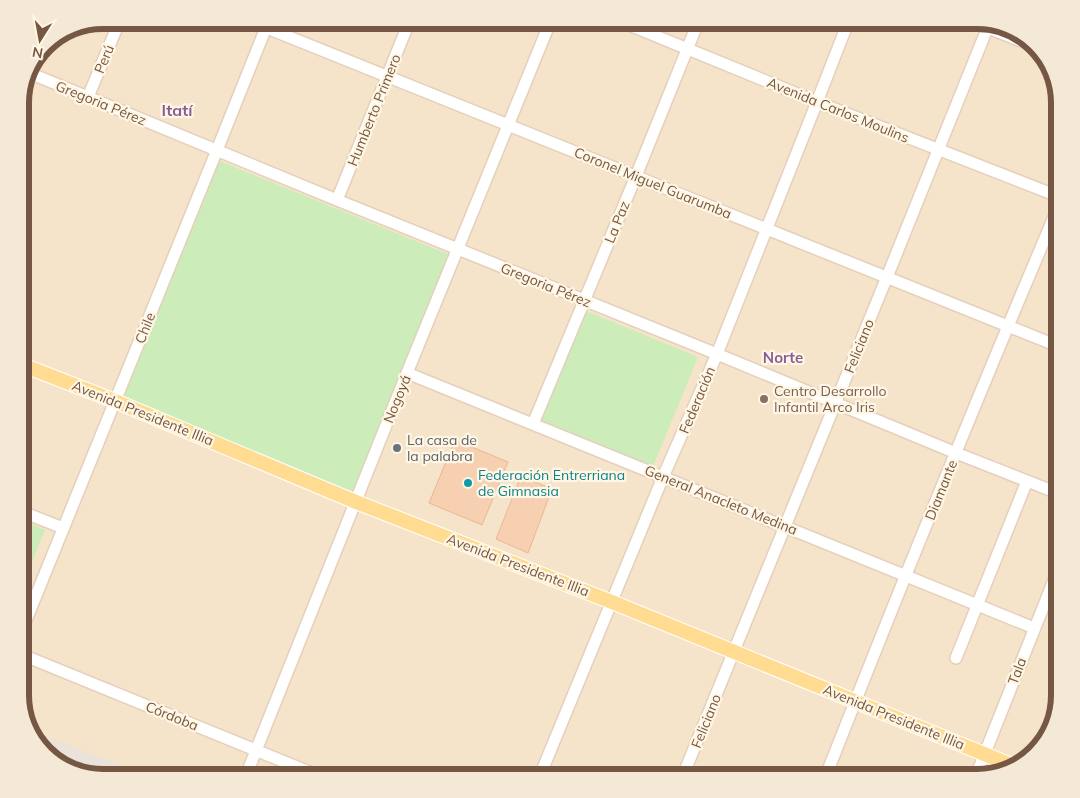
<svg xmlns="http://www.w3.org/2000/svg" width="1080" height="798" font-family="Mulish,sans-serif">
<style>
.residential{fill:#f6e4ca}
.industrial{fill:#ebe3d9}
.green{fill:#ccecba}
.building{fill:#f6d0b1;stroke:#eab790}
.lines{fill:none;stroke-linecap:round;stroke-linejoin:round}
.minor-casing{stroke:#e4d0bb;stroke-width:14}
.major-casing{stroke:#fff;stroke-width:16}
.minor{stroke:#fff;stroke-width:11}
.major{stroke:#ffdc92;stroke-width:14}
.education-dot{fill:#8d6e63;stroke:#fff6e4;stroke-width:2}
.worship-dot{fill:#6b7280;stroke:#fff6e4;stroke-width:2}
.culture-dot{fill:#0f9aa8;stroke:#fff6e4;stroke-width:2}
.labels{text-anchor:middle;stroke-width:4.5;stroke-linejoin:round;paint-order:stroke}
.street-label{font-size:14px;fill:#755743;stroke:#fff6e4}
.education-label{font-size:14px;fill:#785e54;stroke:#fff6e4;text-anchor:start}
.worship-label{font-size:14px;fill:#5b616d;stroke:#fff6e4;text-anchor:start}
.culture-label{font-size:14px;fill:#0d838f;stroke:#fff6e4;text-anchor:start}
.neighbourhood-label{font-size:15px;font-weight:bold;fill:#885e99;stroke:#fff6e4}
.quarter-label{font-size:16px;font-weight:bold;fill:#885e99;stroke:#fff6e4}
.rim{fill:none;stroke:#755743;stroke-width:6}
</style>
<rect width="100%" height="100%" fill="#fef3dc"/>
<path class="residential" d="M103 20H977L1028 37 1052 66 1060 103V695L1043 746 1014 770 977 778H103L52 761 29 732 20 700V97L48 41Z"/>
<path class="industrial" d="M28 729 155 778H103L52 761 29 732Z"/>
<path class="green" d="M212 158 450 255 353 492 115 395Z
M584 310 698 357 652 469 538 421Z
M20 519 45 530 20 591Z"/>
<path class="building" d="M455 440 508 462 482 525 429 503Z
M521 476 552 489 528 553 496 539Z"/>
<g class="lines">
<defs>
<path id="minor" d="M247 20 1060 347
M617 20 817 102 1060 197
M968 20 1036 47
M32 74 337 200 717 354 956 453 1060 494
M88 97 120 20
M337 200 410 20
M407 373 1034 628
M533 424 636 176 699 20
M20 511 63 528
M20 635 217 150 269 20
M20 654 324 778
M956 658 1027 481
M245 778 407 373 551 20
M539 778 663 477 717 354 817 102 849 20
M682 778 887 277 989 24
M825 778C901 585 979 393 1060 203
M975 778 1060 565"/>
<path id="major" d="M20 364 115 401 356 502 612 602 1016 767"/>
</defs>
<use href="#minor" class="minor-casing"/>
<use href="#major" class="major-casing"/>
<use href="#minor" class="minor"/>
<use href="#major" class="major"/>
</g>
<circle class="education-dot" cx="764" cy="399" r="5"/>
<circle class="worship-dot" cx="397" cy="448" r="5"/>
<circle class="culture-dot" cx="468" cy="483" r="5"/>
<g class="labels">
<g class="street-label">
<text transform="translate(104 59) rotate(-68)" y="5">Perú</text>
<text transform="translate(101 103) rotate(22)" y="5">Gregoria Pérez</text>
<text transform="translate(374 110) rotate(-68)" y="5">Humberto Primero</text>
<text transform="translate(838 110) rotate(22)" y="5">Avenida Carlos Moulins</text>
<text transform="translate(653 183) rotate(22)" y="5">Coronel Miguel Guarumba</text>
<text transform="translate(617 222) rotate(-68)" y="5">La Paz</text>
<text transform="translate(546 285) rotate(22)" y="5">Gregoria Pérez</text>
<text transform="translate(145 328) rotate(-68)" y="5">Chile</text>
<text transform="translate(859 346) rotate(-68)" y="5">Feliciano</text>
<text transform="translate(397 399) rotate(-68)" y="5">Nogoyá</text>
<text transform="translate(697 400) rotate(-67)" y="5">Federación</text>
<text transform="translate(143 413) rotate(22)" y="5">Avenida Presidente Illia</text>
<text transform="translate(941 490) rotate(-68)" y="5">Diamante</text>
<text transform="translate(721 500) rotate(22)" y="5">General Anacleto Medina</text>
<text transform="translate(518 565) rotate(21)" y="5">Avenida Presidente Illia</text>
<text transform="translate(1017 671) rotate(-69)" y="5">Tala</text>
<text transform="translate(172 716) rotate(22)" y="5">Córdoba</text>
<text transform="translate(894 717) rotate(22)" y="5">Avenida Presidente Illia</text>
<text transform="translate(706 721) rotate(-68)" y="5">Feliciano</text>
</g>
<g class="education-label">
<text x="774" y="396">Centro Desarrollo<tspan x="774" dy="16">Infantil Arco Iris</tspan></text>
</g>
<g class="worship-label">
<text x="407" y="445">La casa de<tspan x="407" dy="16">la palabra</tspan></text>
</g>
<g class="culture-label">
<text x="478" y="480">Federación Entrerriana<tspan x="478" dy="16">de Gimnasia</tspan></text>
</g>
<g class="neighbourhood-label">
<text x="783" y="363">Norte</text>
</g>
<g class="quarter-label">
<text x="177" y="116">Itatí</text>
</g>
</g>
<path d="M0 0H1080V798H0ZM103 29H977A74 74 0 0 1 1051 103V695A74 74 0 0 1 977 769H103A74 74 0 0 1 29 695V103A74 74 0 0 1 103 29Z" fill="#f4e9d7" fill-rule="evenodd"/>
<path class="rim" d="M103 29H977A74 74 0 0 1 1051 103V695A74 74 0 0 1 977 769H103A74 74 0 0 1 29 695V103A74 74 0 0 1 103 29Z"/>
<g transform="translate(40 40) rotate(191)" stroke="#fff6e4" stroke-width="4" paint-order="stroke">
<path d="M0-4L9 19L0 12L-9 19Z" fill="#755743"/>
<text y="-8" font-size="14" font-weight="bold" text-anchor="middle" fill="#755743">N</text>
</g>
</svg>
